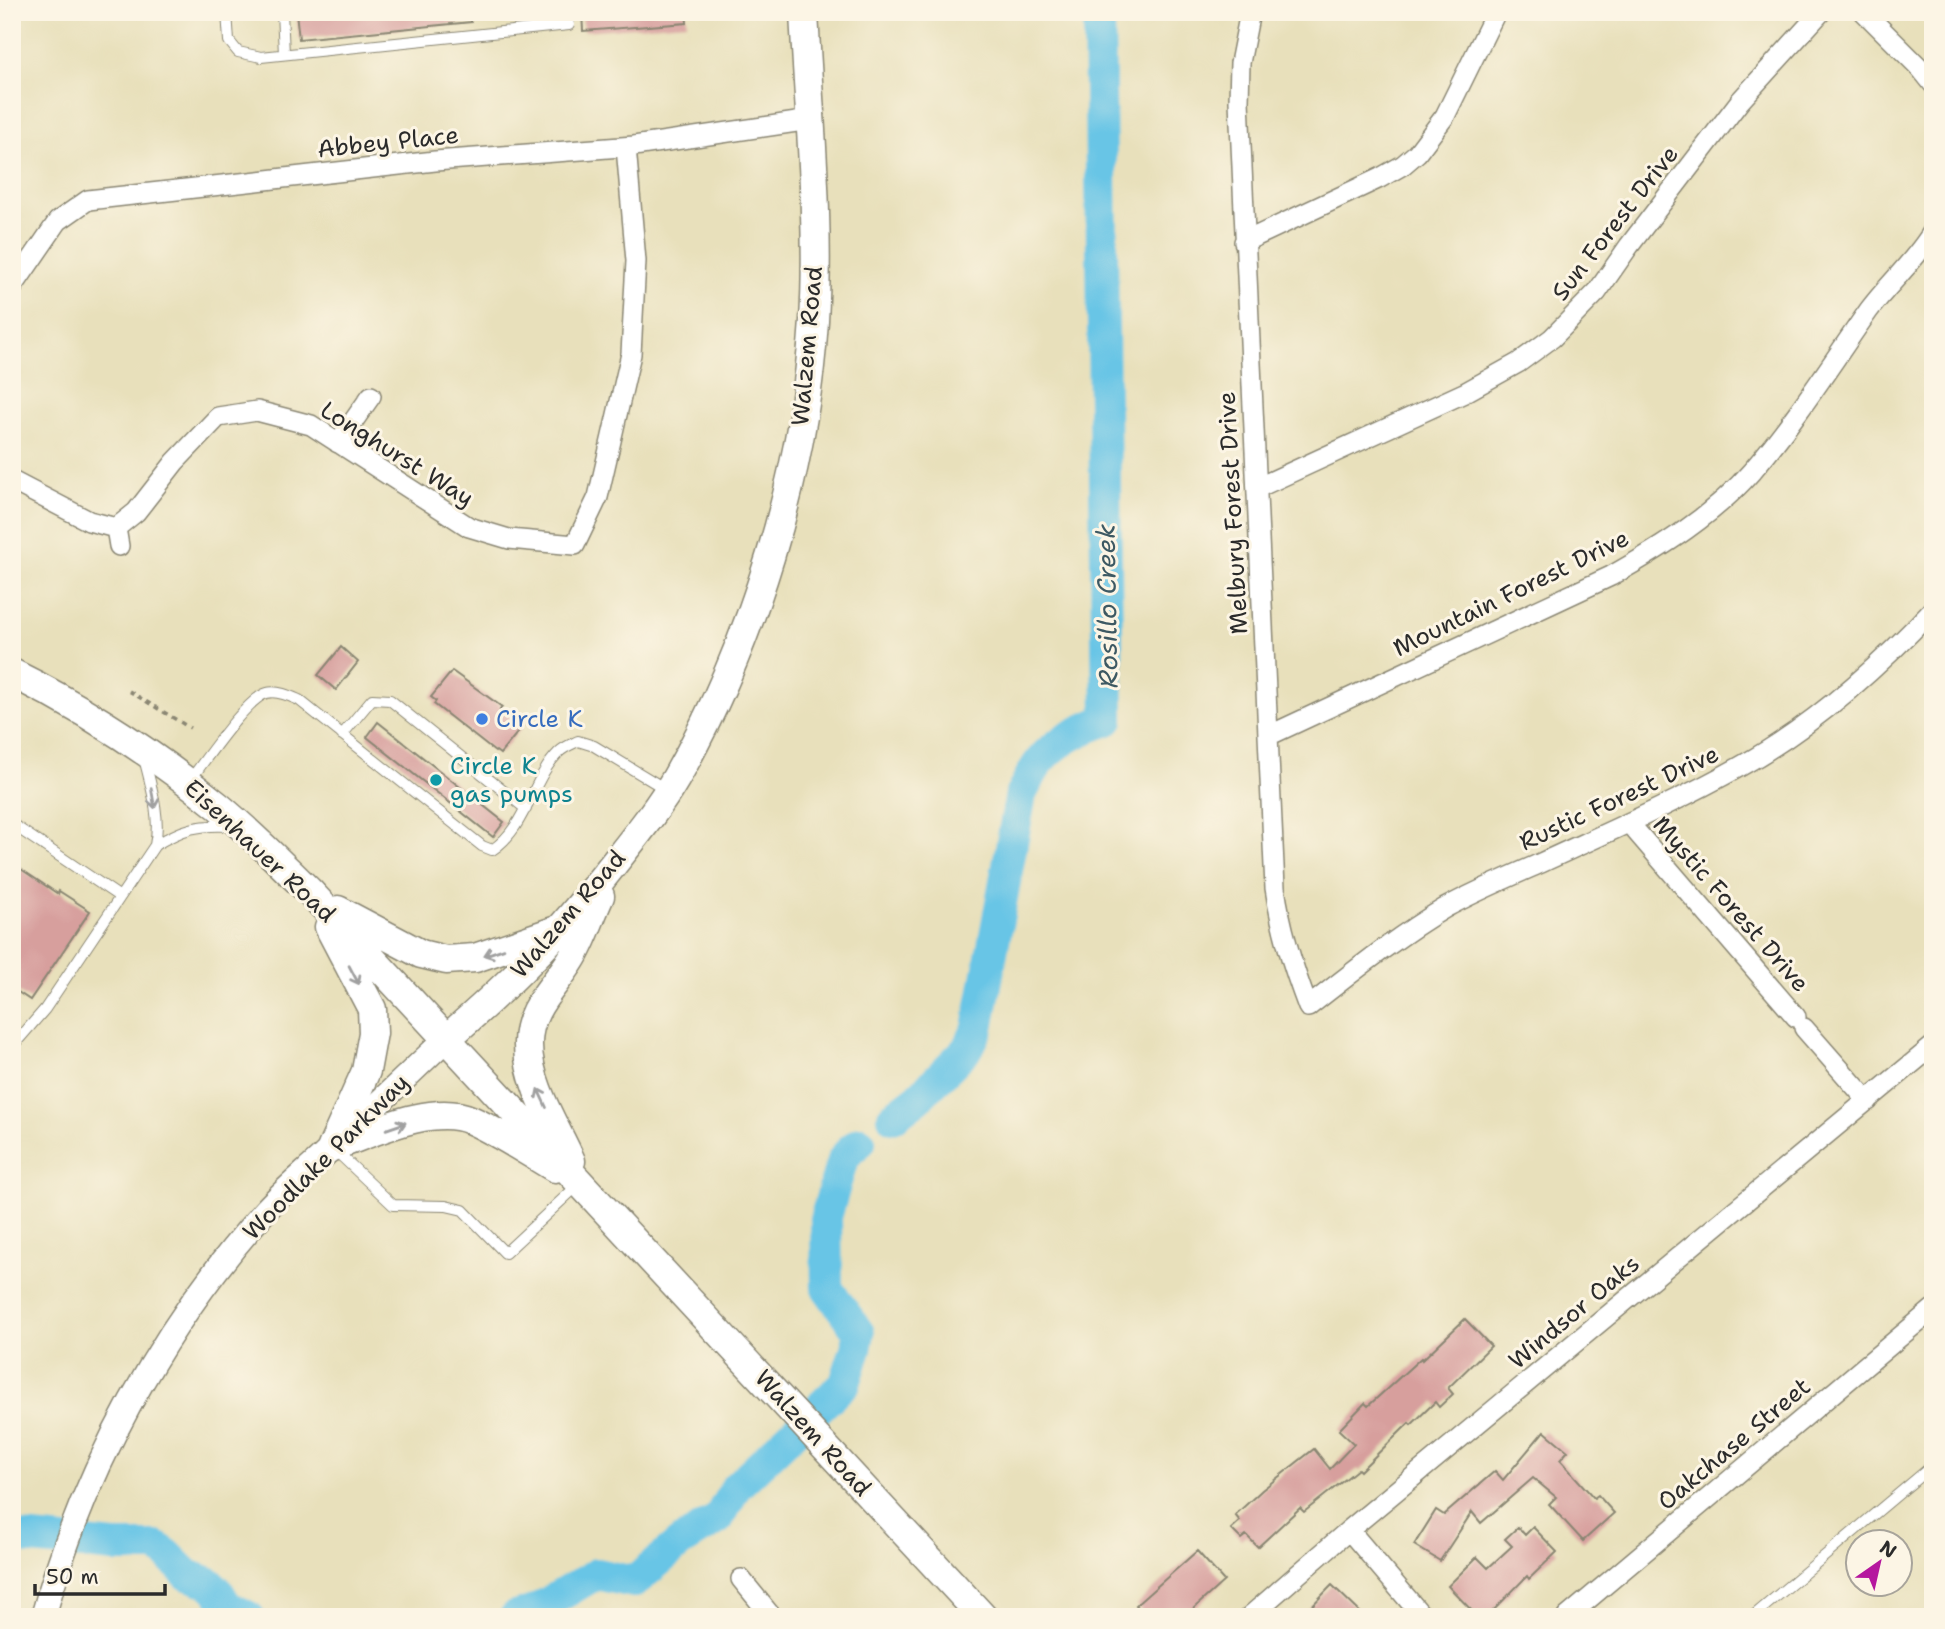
<svg xmlns="http://www.w3.org/2000/svg" width="1945" height="1629" font-family="'Shantell Sans',sans-serif">
<style>
.lines{fill:none;stroke-linecap:round;stroke-linejoin:round}
.river{stroke:#68c5e6;stroke-width:32}
.building{fill:#d79f9d}
.service-casing{stroke:#8a8673;stroke-width:12}
.minor-casing{stroke:#8a8673;stroke-width:22}
.tertiary-casing{stroke:#8a8673;stroke-width:27}
.secondary-casing{stroke:#8a8673;stroke-width:31}
.path{stroke:#8a8673;stroke-width:3.5;stroke-dasharray:5 5;stroke-linecap:butt}
.service{stroke:#fff;stroke-width:10}
.minor{stroke:#fff;stroke-width:19}
.tertiary{stroke:#fff;stroke-width:24}
.secondary{stroke:#fff;stroke-width:28}
.oneway{stroke:#a0a0a0}
.shop-dot{fill:#3f7fe0;stroke:#fcf5e5;stroke-width:2.5}
.culture-dot{fill:#0f9aa8;stroke:#fcf5e5;stroke-width:2.5}
.labels{text-anchor:middle;stroke-width:6;stroke-linejoin:round;paint-order:stroke}
.street-label{font-size:24px;fill:#2b2b2b;stroke:#fcf5e5}
.shop-label{font-size:24px;fill:#366cbe;stroke:#fcf5e5;text-anchor:start}
.culture-label{font-size:24px;fill:#0d838f;stroke:#fcf5e5;text-anchor:start}
.water-label{font-size:26px;font-style:italic;fill:#3d5963;stroke:#fcf5e5}
</style>
<rect width="100%" height="100%" fill="#fcf5e5"/>
<filter id="ink" filterUnits="userSpaceOnUse"><feTurbulence type="fractalNoise" baseFrequency=".0143" numOctaves="2"/><feDisplacementMap in="SourceGraphic" scale="14" xChannelSelector="R" yChannelSelector="G"/><feConvolveMatrix kernelMatrix="1 2 1 2 8 2 1 2 1" color-interpolation-filters="sRGB"/></filter>
<filter id="wash" filterUnits="userSpaceOnUse"><feTurbulence type="fractalNoise" baseFrequency=".00686" numOctaves="4" result="noise"/><feDisplacementMap in="SourceGraphic" scale="28" xChannelSelector="R" yChannelSelector="G"/><feGaussianBlur stdDeviation="1.57" result="paint"/><feColorMatrix in="noise" values="0 0 0 0 0 0 0 0 0 0 0 0 0 0 0 0 0 1.4 0 .05"/><feComposite in="paint" operator="in"/></filter>
<g filter="url(#wash)">
<rect width="100%" height="100%" fill="#e8e0bb"/>
<g class="lines">
<path class="river" d="M893 1117 918 1098 968 1048 978 1028 1021 794C1027 783 1033 770 1041 760 1058 740 1084 728 1108 720L1099 12
M12 1537 115 1547H157L167 1554 188 1575 210 1583 218 1591 227 1606 249 1617
M515 1617 534 1611 596 1574 634 1582 681 1542 718 1519 736 1487 845 1383 856 1349 859 1333 827 1288 826 1217 842 1161 850 1150 860 1142"/>
</g>
<g id="blocks">
<path class="building" d="M296 12H471V22L299 39Z
M582 12H686L687 23 583 31Z
M341 647 358 662 336 690 318 675Z
M452 671 502 707 500 710 522 727 500 754 496 751 495 752 434 704 436 701 431 697Z
M378 722 504 822 493 837 367 737Z
M12 863 58 894 59 891 90 911 30 1000 12 988Z
M1465 1319 1491 1346 1448 1388 1453 1394 1439 1407 1435 1402 1411 1425 1409 1423 1360 1471 1358 1469 1304 1512 1300 1508 1258 1547 1246 1535 1241 1539 1231 1529 1240 1521 1235 1515 1262 1490 1314 1449 1330 1469 1354 1444 1339 1430 1365 1403 1368 1406 1421 1358 1422 1360Z
M1544 1431 1568 1451 1560 1460 1594 1498 1598 1495 1614 1513 1583 1541 1549 1504 1556 1497 1533 1478 1481 1523 1472 1512 1440 1561 1414 1545 1436 1510 1444 1515 1495 1471 1503 1480Z
M1518 1527 1525 1535 1533 1527 1557 1552 1529 1579 1527 1576 1487 1617H1478L1448 1586 1477 1557 1488 1568 1512 1546 1505 1539Z
M1197 1551 1224 1581 1184 1617H1147L1136 1605Z
M1332 1585 1365 1617H1301Z"/>
</g>
</g>
<g filter="url(#ink)">
<use href="#blocks" fill-opacity="0" stroke="#8a8673" stroke-width="2"/>
<g class="lines">
<defs>
<path id="service" d="M227 12 229 41 238 52 261 57 569 25 567 12
M282 12 284 54
M342 735 372 699 390 700 526 809
M190 780C205 761 247 698 267 693 277 690 290 696 299 700L482 846 492 850C527 827 531 780 559 752 564 747 572 744 578 741L594 746 667 790
M12 824 120 897
M155 845C183 829 198 824 230 826
M12 1047 45 1009 155 845C161 817 151 786 144 758
M335 1150 393 1205 446 1206 463 1210 505 1253 578 1185
M1752 1617 1933 1465"/>
<path id="minor" d="M1250 12 1240 63 1239 101 1275 888C1281 930 1293 968 1308 1007 1353 972 1396 937 1445 908 1476 891 1509 877 1541 863 1608 832 1677 802 1741 766 1813 726 1877 669 1933 609
M1864 12 1921 69 1933 84
M1244 242 1380 178 1403 165 1417 153 1445 116 1496 12
M12 288 58 221 88 200 435 161 634 146 810 120
M338 443 371 396
M12 481 89 521 116 528
M1257 488 1464 393 1518 363 1552 338 1597 292 1629 246 1740 101 1821 12
M116 528 136 512 175 462 218 417 257 411 311 425 469 527 509 539 575 545 598 497 631 354 636 261 626 147
M116 528 119 546
M1268 736 1611 576C1661 548 1714 515 1752 471 1795 421 1831 364 1869 310 1889 283 1916 260 1933 231
M1629 823 1796 1017
M1804 1028 1868 1101
M1349 1530 1423 1617
M741 1579 772 1617
M1249 1617 1349 1530 1933 1046
M1567 1617 1933 1309"/>
<path id="tertiary" d="M43 1617C84 1469 163 1325 265 1211 283 1191 304 1174 323 1156 364 1117 405 1078 446 1039"/>
<path id="secondary" d="M12 673C85 709 155 755 218 806 251 833 281 864 311 893L983 1617
M338 910 421 954 446 960 475 958 557 930
M329 927 372 1009 373 1033 366 1071 332 1147
M446 1039C476 1013 506 986 534 957 562 929 587 897 612 866 634 838 658 809 676 778 753 643 804 476 814 321 820 219 809 115 804 12
M332 1147C370 1134 432 1103 471 1120 500 1133 528 1152 555 1168
M571 1161C555 1125 528 1085 528 1045 527 1009 554 988 571 960 583 941 590 917 600 896"/>
</defs>
<use href="#service" class="service-casing"/>
<use href="#minor" class="minor-casing"/>
<use href="#tertiary" class="tertiary-casing"/>
<use href="#secondary" class="secondary-casing"/>
<path class="path" d="M129 691 190 728"/>
<use href="#service" class="service"/>
<use href="#minor" class="minor"/>
<use href="#tertiary" class="tertiary"/>
<use href="#secondary" class="secondary"/>
</g>
<defs><path id="oneway-shaft" d="M-6 0H5M1.5-3L5.5 0L1.5 3" fill="none" stroke-width="1.6" stroke-linecap="round" stroke-linejoin="round" transform="scale(1.75)"/></defs>
<g class="oneway">
<use href="#oneway-shaft" transform="translate(153 798) rotate(80)"/>
<use href="#oneway-shaft" transform="translate(494 952) rotate(161)"/>
<use href="#oneway-shaft" transform="translate(354 975) rotate(62)"/>
<use href="#oneway-shaft" transform="translate(542 1098) rotate(-115)"/>
<use href="#oneway-shaft" transform="translate(396 1126) rotate(-19)"/>
</g>
</g>
<circle class="shop-dot" cx="482" cy="719" r="7"/>
<circle class="culture-dot" cx="436" cy="780" r="7"/>
<g class="labels">
<g class="street-label">
<text transform="translate(388 142) rotate(-6)" y="8">Abbey Place</text>
<text transform="translate(1615 223) rotate(-52)" y="8">Sun Forest Drive</text>
<text transform="translate(807 346) rotate(-85)" y="8">Walzem Road</text>
<text transform="translate(397 454) rotate(32)" y="8">Longhurst Way</text>
<text transform="translate(1233 513) rotate(-93)" y="8">Melbury Forest Drive</text>
<text transform="translate(1511 593) rotate(-26)" y="8">Mountain Forest Drive</text>
<text transform="translate(1619 798) rotate(-25)" y="8">Rustic Forest Drive</text>
<text transform="translate(260 851) rotate(43)" y="8">Eisenhauer Road</text>
<text transform="translate(1731 904) rotate(49)" y="8">Mystic Forest Drive</text>
<text transform="translate(568 914) rotate(-49)" y="8">Walzem Road</text>
<text transform="translate(326 1157) rotate(-45)" y="8">Woodlake Parkway</text>
<text transform="translate(1574 1312) rotate(-40)" y="8">Windsor Oaks</text>
<text transform="translate(813 1433) rotate(48)" y="8">Walzem Road</text>
<text transform="translate(1734 1444) rotate(-40)" y="8">Oakchase Street</text>
</g>
<g class="shop-label">
<text x="496" y="727">Circle K</text>
</g>
<g class="culture-label">
<text x="450" y="774">Circle K<tspan x="450" dy="28">gas pumps</tspan></text>
</g>
<g class="water-label">
<text transform="translate(1107 606) rotate(-91)" y="9">Rosillo Creek</text>
</g>
</g>
<rect width="1945" height="1629" fill="none" stroke="#fcf5e5" stroke-width="42"/>
<g transform="translate(1879 1563) rotate(34)"><circle r="33" fill="#fcf5e5" stroke="#a8a49b" stroke-width="2"/>
<path d="M0-5L12 26L0 18L-12 26Z" fill="#b5179e"/>
<text y="-10" font-size="19" font-weight="bold" text-anchor="middle" fill="#2b2b2b">N</text>
</g>
<path d="M35 1584v10h130v-10" fill="none" stroke="#2b2b2b" stroke-width="3.5"/>
<text x="46" y="1584" font-size="21" fill="#2b2b2b" stroke="#fcf5e5" stroke-width="5" paint-order="stroke">50 m</text>
</svg>
